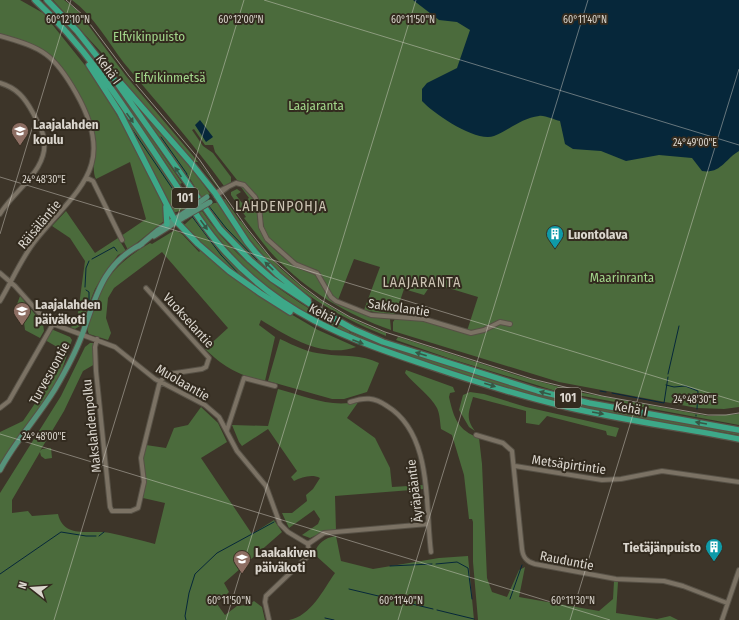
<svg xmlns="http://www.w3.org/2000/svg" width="739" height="620" font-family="'Fira Sans Condensed',sans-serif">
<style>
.green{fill:#4b6b3c}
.water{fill:#06273a}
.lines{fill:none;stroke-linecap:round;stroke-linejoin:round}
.stream{stroke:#06273a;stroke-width:1}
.minor-casing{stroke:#575146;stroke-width:6}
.major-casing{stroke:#575146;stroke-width:7}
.highway-casing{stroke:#575146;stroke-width:8}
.minor{stroke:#7b7264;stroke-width:4}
.major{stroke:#56927a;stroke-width:5}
.highway{stroke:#3da888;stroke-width:5.5}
.tram{stroke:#938d83;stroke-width:1}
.major-bridge-casing{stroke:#575146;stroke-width:7;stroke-linecap:butt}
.major-bridge{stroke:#56927a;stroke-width:5}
.oneway{fill:#365744}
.ticks{fill:none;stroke:#dbd6ce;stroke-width:1;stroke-opacity:0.45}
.labels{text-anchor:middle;stroke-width:4;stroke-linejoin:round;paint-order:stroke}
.shield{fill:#332b1f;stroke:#a9a39a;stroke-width:1}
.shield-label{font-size:12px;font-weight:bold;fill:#dbd6ce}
.park-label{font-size:13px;fill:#a2d68a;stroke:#332b1f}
.street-label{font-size:13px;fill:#dbd6ce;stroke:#332b1f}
.poi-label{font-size:13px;font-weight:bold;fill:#dbd6ce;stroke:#332b1f;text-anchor:start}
.neighbourhood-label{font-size:14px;letter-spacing:1px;fill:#ccc3b3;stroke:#332b1f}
.ticks-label{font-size:10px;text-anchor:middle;fill:#dbd6ce;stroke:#332b1f;stroke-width:4;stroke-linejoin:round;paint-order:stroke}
</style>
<rect width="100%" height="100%" fill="#3d3529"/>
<path class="green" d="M0 0H20L43 13 96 79 137 150 164 206V221L128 250 121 236 146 219 130 162 96 179C91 171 96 148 95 137 93 123 86 109 80 97 57 54 46 47 0 34Z
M53 0H64L77 10 126 76 220 188 219 189 198 162H194L189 158 142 106 101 52Z
M72 0H739V407L724 409 697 408 559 382 393 331V322L395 319 423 321 466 334 478 297 432 283 424 295 404 289 395 316 364 310 380 267 354 259 338 300 333 298 317 270 298 263 268 237 264 228 260 205 245 185 237 180 215 152 213 145H205L194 129 192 130 203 146 213 153 231 177V182L224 186C193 143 158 104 124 63 108 42 94 16 72 0Z
M60 18 111 79 182 183 180 184 109 80 59 19Z
M121 109 175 189 179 198 188 208 173 213Z
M147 119 187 161 210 194 201 199 194 188 195 187 190 179H188Z
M242 186C261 197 254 215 261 232 267 245 285 259 296 267 301 270 308 271 314 273L334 302 367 316 390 319 391 330C348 315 307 291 275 257 264 245 254 231 244 218L246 217 231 195V192L237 189 241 192 236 195 242 203 249 198 241 187Z
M225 199 240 221H241C277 274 326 311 386 333V336C310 305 268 271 222 201Z
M214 203H219L274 276C249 255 227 233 207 207Z
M66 211 95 253 118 238 126 251 118 255 104 274 95 289 80 326 75 329 70 327 75 325 77 320 85 261 70 238 52 226Z
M202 211C237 263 293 303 349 330V332L382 345 381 347C364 340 347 334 330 326 275 300 234 262 199 213Z
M194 216 221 253 254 286 216 258 183 226Z
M175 230 182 234 199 252 201 250 260 296 318 330 356 347C323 359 287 336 261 320L259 325 275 337 265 381C238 375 225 368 205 349L228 328 162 252 114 288 108 298 106 318 111 333 108 340 89 334C86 329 89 322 90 316 100 281 119 261 150 243L152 244Z
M20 296 43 324 44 331 40 338 25 330 23 315 16 307Z
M51 329 70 337 72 340 62 370 47 398 0 464V432L23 421 38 399 64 351 45 340Z
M398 337 519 376 578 392 708 416 739 414V425L556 391 451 359 396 340Z
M280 339C295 346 309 353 324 354 344 357 361 354 379 363L367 392 344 399H332L268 381Z
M90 343H95V364L83 371 64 411 40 451 42 449 51 448 52 458 45 459 41 456 40 452 12 500V513L28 511 32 516 58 514C64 540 92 529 110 533 125 536 140 540 155 544L165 503 143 498 146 481 143 459 146 445 166 448 174 428 188 425 201 407 218 423 227 442 201 458 252 534 274 520 282 532 224 583 229 592 217 604 225 615 237 606 248 605 254 601 262 607 265 620H0V493L61 396 85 347Z
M399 350 552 398 739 433V435C682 425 625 417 569 404 511 391 454 371 398 352Z
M406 370 453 387 455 392 450 393 449 397C454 419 458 430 479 438L482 464 487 578 492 592 507 597 519 570 525 567 519 597 599 611 613 599 614 581 618 582 616 613 657 619 670 616 678 620H478L473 562V522L472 519H469L464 475 452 435 441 429C440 423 440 414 437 408 430 395 415 385 405 373Z
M278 389C305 396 332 409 359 401L347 418 375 438 390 468 392 487 424 485V489L335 496 336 531 323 532 310 538 302 535 318 524 320 519 314 510 289 528 282 513H292L307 501 306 495 313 489 320 478C312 474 302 477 294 481L291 477 297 471 268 429 242 446 239 442 232 425 268 426Z
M470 392 484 394 526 407 619 428 616 437 607 435 606 431 547 416 539 425 526 423V411L473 397C469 412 465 418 475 431L469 427 459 410 463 395Z
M336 536 341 561 373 569 439 558 468 556 474 620H289C311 616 323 590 335 573L314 554C318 543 324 538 336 536Z"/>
<path class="water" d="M413 0H739V151C725 159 721 174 702 171L692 158 659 155 626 161 601 151 573 149 565 144 560 121C554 120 545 115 539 116 522 118 509 130 494 136 477 143 434 114 422 101V89L427 83 457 68 470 30 457 22 439 20Z
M200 120 213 137 206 142 195 125Z"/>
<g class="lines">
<path class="stream" d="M128 123 172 188
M161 137 187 174
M186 174 189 178
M195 188 202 198
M183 203 187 209
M208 205 226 228 257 260
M191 215 221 255 240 275
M92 259 114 247 117 251
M85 287 86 268 89 261
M86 290 89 292V302
M668 374 679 326
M666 385 674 387 685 386 698 391 697 409
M600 391 606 392
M612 393 664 403 668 377
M632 404 633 405
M696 416V415
M99 536 104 532
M436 564 457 562 468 568 472 599
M390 566 432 564
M0 574 61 532 86 536H96
M349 589 433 609
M510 599 522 565
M437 610 474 619
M325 618 334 620
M186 620 185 616 189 593 195 574 217 553 274 522"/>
<defs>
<path id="minor" d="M0 36C43 48 54 54 76 93 118 167 78 188 35 241 21 259 12 281 0 301
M0 83C17 88 25 98 33 113 37 121 43 130 44 139 49 170 14 190 0 214
M87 178 93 181 122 240
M215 193 236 183 244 185 255 197 259 206 261 227 267 239 295 264 317 273 331 297 336 301 371 315 424 319 471 333 484 330 500 322 510 324
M216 196 228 187
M0 273 15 286 40 314 53 324 115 347 155 379 205 405 219 417 237 451 266 486 280 524 288 532 308 544
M97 339 95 347 96 371 110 507 112 511H131L138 508 139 504 144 482 141 458 160 381 169 374 202 369 206 367 209 358 146 288
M350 402C365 397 374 397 387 406 433 434 425 506 431 552
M0 408 9 401 53 324
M227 430 244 378 275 386
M476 435 503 443 512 451 522 549C523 558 527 562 535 564L616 579 664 581 683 586 727 603
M515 466 602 480 621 479 662 471 739 482
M308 544 324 533 428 524
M269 620 265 602 266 596 307 557 309 553 308 544
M722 620 739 570"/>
<path id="major" d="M154 236 186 216
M139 246 158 230 184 213
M0 470C15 441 38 417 55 389 65 372 75 354 82 335 96 297 102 264 142 244"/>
<path id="highway" d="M35 0C93 53 134 123 178 188 191 206 202 224 216 241 276 314 346 338 432 367 476 382 521 396 567 407 623 420 682 428 739 439
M47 0 77 31 107 69 220 229 250 260 272 279 319 310 353 329 383 342 538 391 589 403 739 430
M89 65 120 113 174 219 198 244 229 271 260 293 290 312
M120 82 191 163 215 193 247 242 256 253 278 275 308 300
M166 207 167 224"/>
</defs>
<use href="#minor" class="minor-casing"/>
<use href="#major" class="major-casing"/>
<use href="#highway" class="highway-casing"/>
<use href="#minor" class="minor"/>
<use href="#major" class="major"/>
<use href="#highway" class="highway"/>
<path class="tram" d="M66 0 84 16 129 76 199 159 247 228 271 258 301 285 321 300 350 317 385 332 532 379 602 396 708 415H726L739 413"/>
<defs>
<path id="major-bridge" d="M184 213 207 197
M186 216 210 202"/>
</defs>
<use href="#major-bridge" class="major-bridge-casing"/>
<use href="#major-bridge" class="major-bridge"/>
</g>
<defs><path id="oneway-solid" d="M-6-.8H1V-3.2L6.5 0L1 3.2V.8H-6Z"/></defs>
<g class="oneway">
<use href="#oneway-solid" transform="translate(130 118) rotate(55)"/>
<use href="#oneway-solid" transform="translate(178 172) rotate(-124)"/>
<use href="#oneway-solid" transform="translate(204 225) rotate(54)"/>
<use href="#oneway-solid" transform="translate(269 266) rotate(-136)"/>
<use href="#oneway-solid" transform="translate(358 342) rotate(21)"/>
<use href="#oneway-solid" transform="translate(421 354) rotate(-162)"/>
<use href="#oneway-solid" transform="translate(490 385) rotate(17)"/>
<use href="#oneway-solid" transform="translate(545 393) rotate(-165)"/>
<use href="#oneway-solid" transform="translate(598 413) rotate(10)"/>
<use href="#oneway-solid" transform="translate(701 423) rotate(-170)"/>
</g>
<path class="ticks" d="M264 0 739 145M0 177 739 402M0 234 71 0M0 434 610 620M54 620 244 0M226 620 416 0M398 620 588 0M570 620 739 69"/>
<defs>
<symbol id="school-pin" viewBox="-11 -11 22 30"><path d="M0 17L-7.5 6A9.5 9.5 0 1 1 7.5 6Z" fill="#8d6e63" stroke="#332b1f"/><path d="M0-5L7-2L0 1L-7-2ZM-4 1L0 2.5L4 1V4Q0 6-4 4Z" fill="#fff"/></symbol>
<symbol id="building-pin" viewBox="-11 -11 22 30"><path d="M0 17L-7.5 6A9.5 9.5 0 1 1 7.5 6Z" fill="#0f9aa8" stroke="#332b1f"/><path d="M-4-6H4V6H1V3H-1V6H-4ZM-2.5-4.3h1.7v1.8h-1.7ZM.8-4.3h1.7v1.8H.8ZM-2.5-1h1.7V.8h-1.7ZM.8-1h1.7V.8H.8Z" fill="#fff"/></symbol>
</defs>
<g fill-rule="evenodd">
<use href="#school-pin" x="10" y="121" width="20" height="27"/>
<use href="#building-pin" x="545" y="224" width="20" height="27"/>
<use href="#school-pin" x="12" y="301" width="20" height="27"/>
<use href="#building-pin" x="704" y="537" width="20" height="27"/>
<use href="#school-pin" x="232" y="549" width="20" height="27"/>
</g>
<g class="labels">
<g class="shield">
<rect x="172" y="188" width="26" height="20" rx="3"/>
<rect x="555" y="388" width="26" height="20" rx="3"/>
</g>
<g class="shield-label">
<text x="185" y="202">101</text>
<text x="568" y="402">101</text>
</g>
<g class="park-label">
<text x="149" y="41">Elfvikinpuisto</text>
<text x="170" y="82">Elfvikinmetsä</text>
<text x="316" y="110">Laajaranta</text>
<text x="622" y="282">Maarinranta</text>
</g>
<g class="street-label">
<text transform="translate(109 69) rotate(54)" y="5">Kehä I</text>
<text transform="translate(39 224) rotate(-50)" y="5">Räisäläntie</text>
<text transform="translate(399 307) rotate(8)" y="5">Sakkolantie</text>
<text transform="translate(325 314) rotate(27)" y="5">Kehä I</text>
<text transform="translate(189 320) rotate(48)" y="5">Vuokselantie</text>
<text transform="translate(49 373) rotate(-61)" y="5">Turvesuontie</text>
<text transform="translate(183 382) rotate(30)" y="5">Muolaantie</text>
<text transform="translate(631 408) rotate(10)" y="5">Kehä I</text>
<text transform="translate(91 426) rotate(-96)" y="5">Makslahdenpolku</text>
<text transform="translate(569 464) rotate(8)" y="5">Metsäpirtintie</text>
<text transform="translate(414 491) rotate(-97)" y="5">Äyräpääntie</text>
<text transform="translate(567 560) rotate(11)" y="5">Rauduntie</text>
</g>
<g class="poi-label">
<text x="33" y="129">Laajalahden<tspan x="33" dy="15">koulu</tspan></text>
<text x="568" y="239">Luontolava</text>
<text x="35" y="309">Laajalahden<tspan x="35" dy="15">päiväkoti</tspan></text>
<text x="701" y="552" text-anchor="end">Tietäjänpuisto</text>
<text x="255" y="557">Laakakiven<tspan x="255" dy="15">päiväkoti</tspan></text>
</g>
<g class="neighbourhood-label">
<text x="281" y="211">LAHDENPOHJA</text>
<text x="422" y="287">LAAJARANTA</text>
</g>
</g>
<g class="ticks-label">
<text x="68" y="23">60°12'10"N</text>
<text x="241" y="23">60°12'00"N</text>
<text x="413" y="23">60°11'50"N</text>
<text x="585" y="23">60°11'40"N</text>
<text x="695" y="146">24°49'00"E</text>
<text x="44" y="183">24°48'30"E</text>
<text x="695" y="403">24°48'30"E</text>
<text x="44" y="440">24°48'00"E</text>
<text x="229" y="604">60°11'50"N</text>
<text x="401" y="604">60°11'40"N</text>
<text x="573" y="604">60°11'30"N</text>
</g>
<g transform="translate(32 588) rotate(287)" stroke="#332b1f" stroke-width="3" paint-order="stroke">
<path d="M0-3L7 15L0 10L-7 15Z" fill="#dbd6ce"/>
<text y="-6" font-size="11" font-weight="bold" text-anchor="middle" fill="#dbd6ce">N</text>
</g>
</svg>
